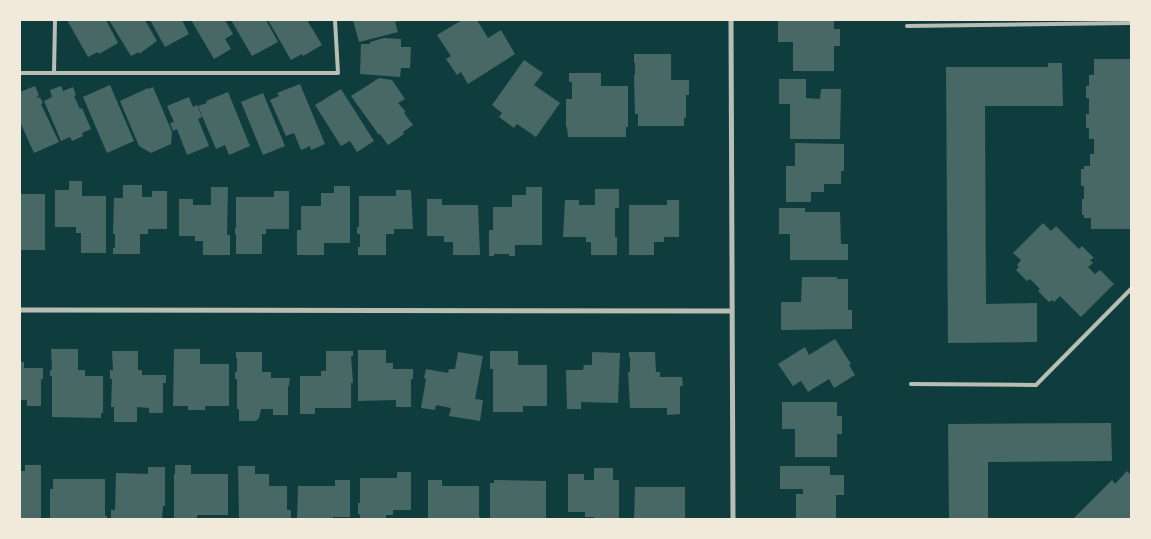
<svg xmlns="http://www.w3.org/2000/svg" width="1151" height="539" font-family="'Nunito Sans',sans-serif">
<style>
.building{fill:#486865}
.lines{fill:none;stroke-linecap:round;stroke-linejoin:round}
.service{stroke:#b8beb3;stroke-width:4}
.minor{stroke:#b8beb3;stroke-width:5}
</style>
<rect width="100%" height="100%" fill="#0f3d3e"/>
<path class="building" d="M67 20H106L118 43 99 54 98 52 88 57Z
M109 20H145L157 41 139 54V52L131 56Z
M150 20H182L189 34 165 47Z
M191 20H225L233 34 225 39 231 49 214 59Z
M231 20H266L278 42 252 56Z
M268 20H307L322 45 303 56 302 54 291 60Z
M353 20H399V21L395 22 398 32 359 42Z
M462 20H477L488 38 501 30 515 54 468 84 461 72 457 75 446 59 451 56 437 35Z
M778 20H834V29H840V46H834V71H793V42H778Z
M384 38 401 39V47H411L410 68H401L400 77 360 74 361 44H370V42Z
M634 54H671V80H689V95H686V118H684V126H638V114H635L634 75H635V63H634Z
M1094 59H1131V229H1091V218H1084V215H1082V199H1084V186H1081V169H1084V166H1090V154H1094V139H1089V128H1086V114H1089V98H1086V86H1089V75H1094Z
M524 60 543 73 534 85 560 103 536 137 517 124 514 128 499 117 502 113 492 105Z
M1048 63H1062L1063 106H985L986 304 1037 303V342L948 343 946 67H1048Z
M569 73H601V86H628V127H626V137H568L567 127H566V99H572V82H569Z
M379 78 392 80 405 99 398 103 406 112 404 113 413 125 403 132 404 134 388 145 380 134 379 135 351 96Z
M779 79H806V98L820 99 821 89H841L840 139H790V104H779Z
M300 84 325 144 311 150 310 146 301 150 294 133 286 136 270 100 279 96 277 93Z
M110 85 134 141 107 153 83 97Z
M35 86 39 95 37 96 38 98 40 97 43 103 41 104 59 142 34 153 20 122V92Z
M61 86 63 91 73 87 76 95 74 96 80 109 82 108 91 129 82 133 83 136 72 141 70 137 61 141 44 101 52 97 50 90Z
M153 87 172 132 171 144 151 153 139 146 120 101 148 88V89Z
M341 89 374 141 357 152 350 141 341 146 315 105Z
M228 92 250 146 229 155 225 145 216 149 198 106 207 103 206 101Z
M263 93 285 146 263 155 241 102Z
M189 97 193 107 197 105 202 117 198 119 209 146 187 155 177 129 173 131 170 123 174 122 167 106Z
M795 143 844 144V171H841V184H824V192H811V202H786V166H795Z
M69 181H82V196H106V253H81V233H76V227H55V190H69Z
M123 185H142V197H152V191H167V229H148V234H140V254H113V248H115V234H113L114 198H123Z
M334 186H350V243H324V255H297V230H301V206H321V193H334Z
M211 187H228L227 235H230V255H203V241H195V236H179V199H193V205H211Z
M526 187H542V245H515V256H509V254H494V256H489V230H493V207H512V195H526Z
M595 189H619V208H615V237H617V255H591V242H586V237H563L565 200H579V205H595Z
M396 190H411L413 229H394V234H386V255H358V247H360V234H357V227H359V196H396Z
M274 191H289V229H266V234H262V254H236V234H235V228H236V197H274Z
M20 194H45V250H21Z
M427 199H442V205H478L480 255H453V242H444V236H427Z
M667 200H679V237H664V242H654V255H629V205H667Z
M779 208H805V212H840L841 244H848V260H790V234H779Z
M1043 223 1051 231 1056 226 1079 249 1082 246 1094 258 1090 260 1093 263 1088 267 1095 274 1100 270 1114 284 1081 317 1060 296 1054 302 1052 300 1049 302 1038 291 1040 289 1030 279 1027 281 1016 270 1019 267 1017 265 1021 260 1013 253Z
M802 277H837V279H848V310H852V329L781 330V302H801Z
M835 339 851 364 849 365 855 375 834 388 829 379 808 392 801 381 793 386 778 364 805 347 809 355Z
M51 349H78V370H85V376H103V413H101V418L52 417V376H50V370H52Z
M174 349H200V364H229V406H205V410H188V406H173Z
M358 350H386V363H393V369H413V379H411V407H396V400L358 401Z
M112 351H138V370H142V375H166V383H163V413H149V408L137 407V422H114V407H111L112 379H110V370H113Z
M326 351H353V356H351L353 383H351V408H315V414H300V376H321V371H326Z
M490 351H518V365H547V406H523V412H493V369H490Z
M236 352H262V372H271V378H290L289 386H288V415H273V409H261L259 418 256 421H239V409H237V379H235V372H237V358H236Z
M458 352 483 356 475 399 483 400 480 421 449 416 451 408 436 405 435 410 421 408 426 379 424 378 426 369 448 373 449 369H455Z
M592 352 620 353 618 403 581 402V409H567L566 370H583L584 365H592Z
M629 352H655L656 372H660V377H682L683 386H680V414L667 415V408H630L628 372H630V357H629Z
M20 362H24V368H43V379H41V406H27V400H20Z
M782 402H837V416H842V434H837V457H795V429H782Z
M1111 423 1112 461 988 462V519H949L948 424Z
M25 465H41V519H20V471H25Z
M175 465H191V474H228V515H197V519H174V474H175Z
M238 466H255V474H269V486H287V510H291V519H239Z
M780 466H830V475H844V495H836V519H796V494H803V489H780Z
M148 467H165V506H163L162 519H111V510H115L116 473 148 474Z
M594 468H613V480H619V519H594V517H585V512H568V474H584V480H594Z
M1127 471 1131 475V519H1073L1112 480 1115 484Z
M397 472H411V510H393V515H386V519H360V514H358V503H360V478H397Z
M53 479H105V516H107V519H50V489H53Z
M335 480H350V517H333V519H297L298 486H335Z
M428 480H442V486H479V517H480V519L428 518Z
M494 480 546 481V519H490V483H494Z
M635 487H685V519H634Z"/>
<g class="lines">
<path class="service" d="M907 26 1131 23
M20 73H338L335 20
M54 73 55 20
M911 384 1036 385 1131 289"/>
<path class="minor" d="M731 20 733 519
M20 310 731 311"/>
</g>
<rect width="1151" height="539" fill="none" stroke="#f1e9da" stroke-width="42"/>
</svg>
